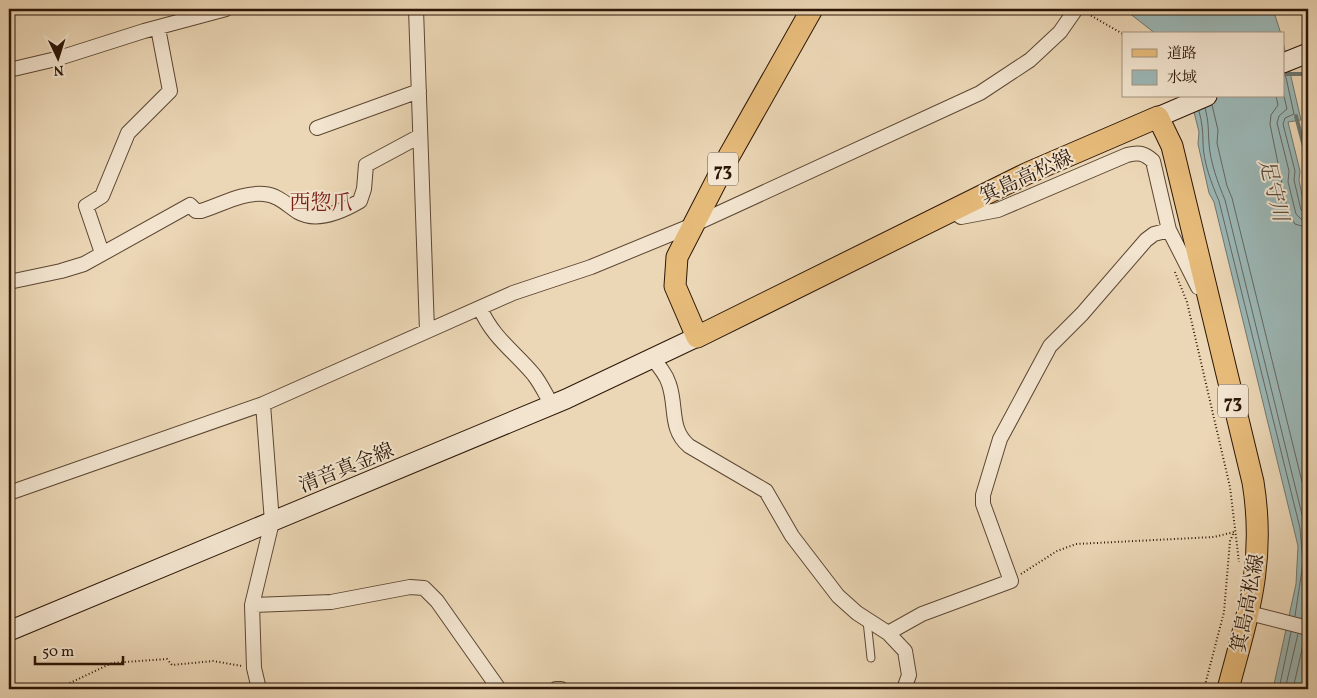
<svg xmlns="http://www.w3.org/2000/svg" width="1317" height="698" font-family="Vollkorn,'Noto Serif JP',serif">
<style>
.water{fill:#9bb7b6;stroke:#6f7770}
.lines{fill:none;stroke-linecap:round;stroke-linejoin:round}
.shore{stroke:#64665e;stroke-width:1}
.stream{stroke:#6f7770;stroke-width:4}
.service-casing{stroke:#5c4632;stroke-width:9}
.minor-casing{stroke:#5c4632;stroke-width:16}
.secondary-casing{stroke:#2c1606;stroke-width:21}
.primary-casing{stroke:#2c1606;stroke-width:23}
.path{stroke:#2c1606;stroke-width:2;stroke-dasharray:1 2.5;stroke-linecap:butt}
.service{stroke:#f2e4cf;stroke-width:7}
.minor{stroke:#f2e4cf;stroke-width:14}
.secondary{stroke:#f2e4cf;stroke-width:19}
.primary{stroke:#e6bb7a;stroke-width:21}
.labels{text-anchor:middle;stroke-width:4;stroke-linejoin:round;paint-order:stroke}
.shield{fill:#f2e4cf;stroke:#675442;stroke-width:1}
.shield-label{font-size:19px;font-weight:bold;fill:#2c1606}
.street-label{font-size:20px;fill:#2c1606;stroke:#f2e4cf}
.water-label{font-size:21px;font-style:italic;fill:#534e44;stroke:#f2e4cf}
.neighbourhood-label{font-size:21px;fill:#7a1f14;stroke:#f2e4cf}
</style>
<rect width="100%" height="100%" fill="#ebd6b5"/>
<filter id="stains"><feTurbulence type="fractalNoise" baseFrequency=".004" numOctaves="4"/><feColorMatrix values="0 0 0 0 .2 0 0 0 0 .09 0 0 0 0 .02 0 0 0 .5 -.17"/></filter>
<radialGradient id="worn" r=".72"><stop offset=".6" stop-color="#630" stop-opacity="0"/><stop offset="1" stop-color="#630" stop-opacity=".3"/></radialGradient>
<path class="water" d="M1124 9H1273L1281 34H1156Z
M1283 42 1301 120 1288 122 1300 171 1299 180 1308 225V689H1273L1296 584 1298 546 1214 202 1209 193 1198 144 1199 132 1190 96H1283Z"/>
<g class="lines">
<path class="shore" d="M1285 73 1294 114 1285 118 1283 124 1295 171 1294 180 1301 210 1308 214
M1283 92 1287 109 1279 116 1277 123 1289 171 1288 182 1296 214 1301 219 1308 220
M1276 96 1278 105 1271 115 1270 124 1288 213 1295 224 1308 228
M1212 105 1218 130 1217 143 1227 186 1232 198 1308 506
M1205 108C1209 123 1208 129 1209 143 1210 162 1218 183 1225 200L1308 539
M1199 111C1202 122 1203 131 1203 143 1203 161 1212 185 1219 201L1300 528 1303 563 1295 616
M1279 689 1291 632
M1285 689 1298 634
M1293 689 1305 636"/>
<path class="stream" d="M1283 74H1308
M1296 116 1308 162"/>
<defs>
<path id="service" d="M867 621 871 658"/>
<path id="minor" d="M416 9 427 331
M9 70 56 59 144 31 226 9
M317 128 419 91
M953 211 961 217 998 210 1127 155C1139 152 1144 153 1153 161L1169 230 1198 287 1205 285
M102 253 86 206 102 196 128 133 170 91 158 28
M9 282 61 271 84 264 190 205 196 211H201C221 205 242 192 264 194 278 195 287 205 298 212 317 223 343 211 360 201L364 189 366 165 420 136
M480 308C493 338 514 351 534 375 541 384 546 395 552 405
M652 358C659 366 666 374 669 384 677 407 669 429 689 446L766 491 792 536 838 596 857 613 888 633 905 651 909 675 904 689
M9 493 263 404 513 293 591 267 693 225 980 93 1030 60 1060 32 1076 9
M252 605 331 602 410 587 424 588 437 601 499 689
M1249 613 1308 628
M888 633 922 614 1011 581 983 504V495L1000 439 1050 346 1082 314 1146 240 1154 234 1169 230
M259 689 254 668 252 605 272 522 263 404
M556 689H561"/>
<path id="secondary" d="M1283 63 1308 53
M1158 117 1207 96
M9 631 566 399 697 337"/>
<path id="primary" d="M812 9 729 156 677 257 675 286 697 337 1028 173 1158 117 1172 146 1253 482C1266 562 1248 614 1228 689"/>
</defs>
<use href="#service" class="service-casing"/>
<use href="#minor" class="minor-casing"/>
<use href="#secondary" class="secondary-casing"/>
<use href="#primary" class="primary-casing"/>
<path class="path" d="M1088 14 1123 34
M1175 272 1187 302 1230 487 1239 562
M1021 574 1057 551 1076 544 1214 537 1234 532
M57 689 112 663 167 659 172 665 213 661 242 666
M1204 689 1224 612 1230 541 1234 532"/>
<use href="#service" class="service"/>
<use href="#minor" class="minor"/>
<use href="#secondary" class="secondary"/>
<use href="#primary" class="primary"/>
</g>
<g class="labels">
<g class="shield">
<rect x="708" y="152.5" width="30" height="33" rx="4"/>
<rect x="1218" y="384.5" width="30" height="33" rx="4"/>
</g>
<g class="shield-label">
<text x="723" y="176">73</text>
<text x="1233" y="408">73</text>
</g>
<g class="street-label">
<text transform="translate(1026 176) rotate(-25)" y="7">箕島高松線</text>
<text transform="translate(346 467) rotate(-22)" y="7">清音真金線</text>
<text transform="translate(1247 603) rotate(-79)" y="7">箕島高松線</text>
</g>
<g class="water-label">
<text transform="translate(1274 190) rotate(76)" y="7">足守川</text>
</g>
<g class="neighbourhood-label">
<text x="321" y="209">西惣爪</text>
</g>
</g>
<rect width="1317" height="698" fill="none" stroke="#ebd6b5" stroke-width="30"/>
<rect x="10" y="10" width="1297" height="678" fill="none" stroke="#2c1606" stroke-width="2.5"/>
<rect x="15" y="15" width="1287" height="668" fill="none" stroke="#2c1606"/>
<rect x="1122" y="32" width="162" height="65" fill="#f2e4cf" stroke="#a3927f"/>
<rect x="1132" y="49" width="25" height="8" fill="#e6bb7a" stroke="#a3927f"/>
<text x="1167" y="58" font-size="15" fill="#2c1606">道路</text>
<rect x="1132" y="70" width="25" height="15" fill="#9bb7b6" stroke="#a3927f"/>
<text x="1167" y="82" font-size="15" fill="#2c1606">水域</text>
<g transform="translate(58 58) rotate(176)" stroke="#f2e4cf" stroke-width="4" paint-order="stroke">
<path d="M0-4L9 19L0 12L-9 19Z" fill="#2c1606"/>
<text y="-8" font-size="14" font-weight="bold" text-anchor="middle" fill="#2c1606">N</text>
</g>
<path d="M35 656v8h88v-8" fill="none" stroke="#2c1606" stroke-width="2.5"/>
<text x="42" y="656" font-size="15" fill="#2c1606" stroke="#f2e4cf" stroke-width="4" paint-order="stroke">50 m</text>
<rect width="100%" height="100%" filter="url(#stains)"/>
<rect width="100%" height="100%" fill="url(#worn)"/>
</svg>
